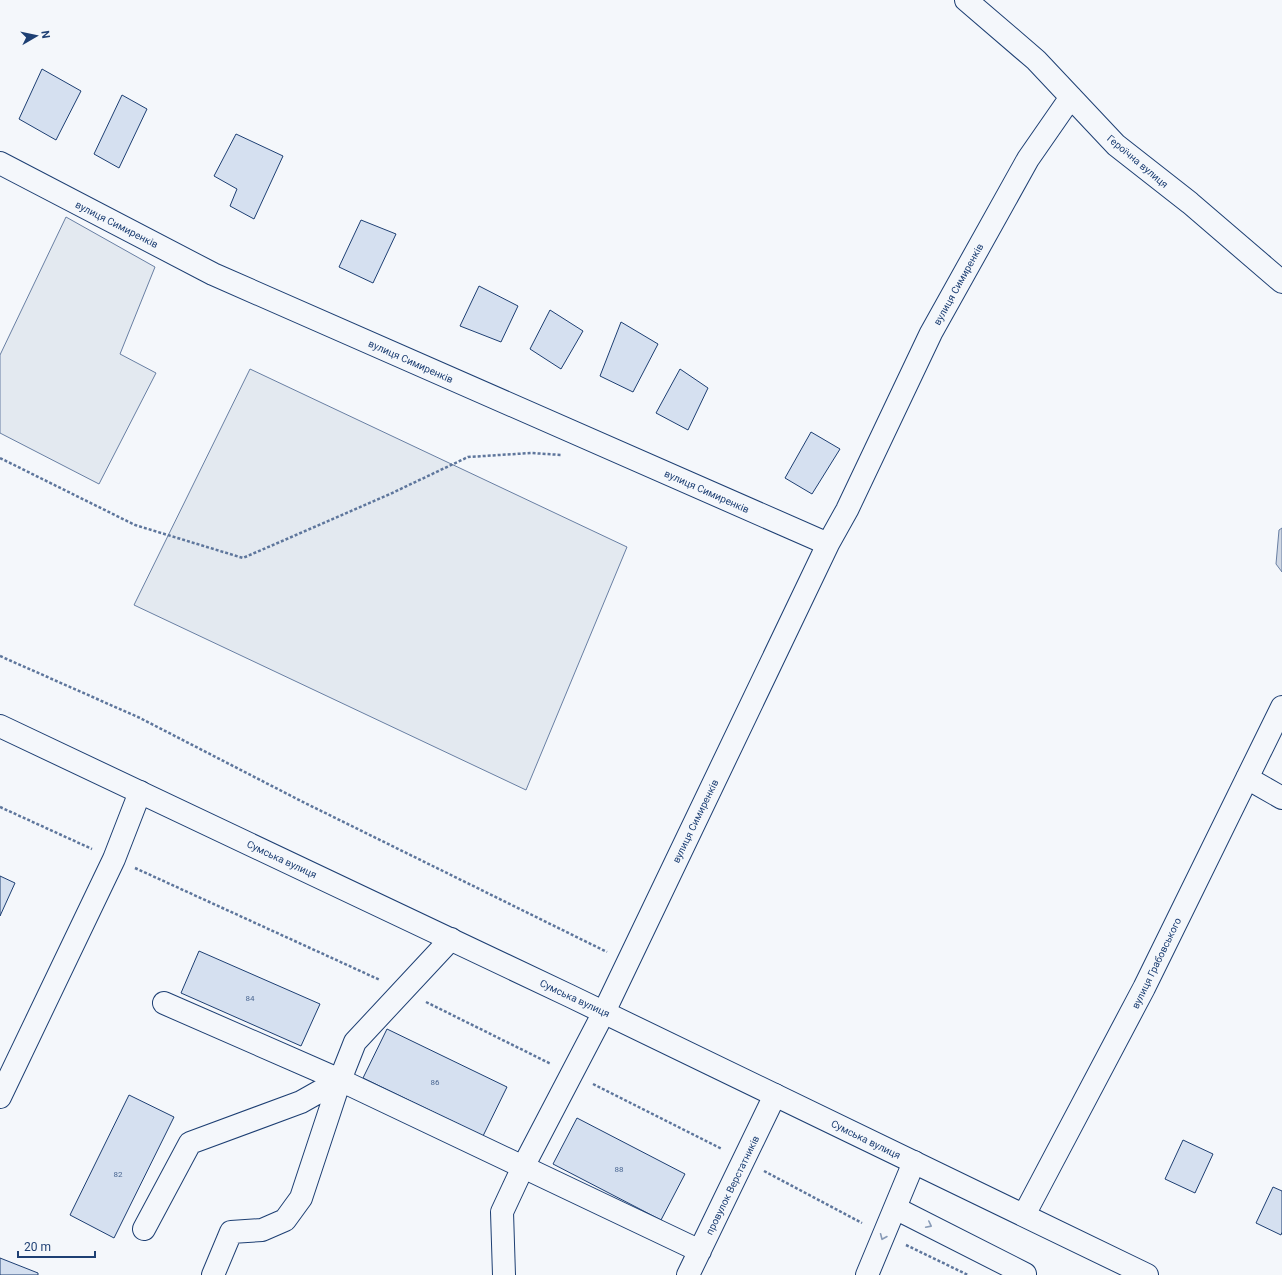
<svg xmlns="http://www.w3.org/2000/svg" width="1282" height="1275" font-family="Roboto,sans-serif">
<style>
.green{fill:#e3e9f0;stroke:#687fa3}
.water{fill:#cfd7e4;stroke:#687fa3}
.building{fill:#d5e0f0;stroke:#1d3f73}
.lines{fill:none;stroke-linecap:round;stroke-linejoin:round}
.minor-casing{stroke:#1d3f73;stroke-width:24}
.major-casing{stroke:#1d3f73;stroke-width:24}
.path{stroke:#5e769c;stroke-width:2.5;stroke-dasharray:3 2;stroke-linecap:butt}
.minor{stroke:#f4f7fb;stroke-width:22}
.major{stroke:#f4f7fb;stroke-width:22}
.oneway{stroke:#889bb7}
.labels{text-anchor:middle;stroke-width:3;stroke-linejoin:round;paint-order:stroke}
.number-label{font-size:8px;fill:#4b6792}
.street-label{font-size:10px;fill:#1d3f73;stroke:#f4f7fb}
</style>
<rect width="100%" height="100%" fill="#f4f7fb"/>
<path class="green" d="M66 217 155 267 120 354 156 373 99 484 0 433V355Z
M250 369 627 547 526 790 134 605Z"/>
<path class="water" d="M1282 528V572L1276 564 1279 530Z"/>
<path class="building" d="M42 69 81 91 56 140 19 119Z
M122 95 147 109 119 168 94 154Z
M236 134 283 156 254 219 230 206 237 189 214 176Z
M361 220 396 234 373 283 339 267Z
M479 286 518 306 501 342 460 326Z
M550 310 583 331 561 369 530 349Z
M621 322 658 344 633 392 600 376Z
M680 369 708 388 688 430 656 413Z
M811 432 840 449 812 494 785 478Z
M0 876 15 883 0 916Z
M199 951 320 1004 301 1046 181 993Z
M387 1029 507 1087 483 1136 363 1078Z
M129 1095 174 1117 114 1238 70 1215Z
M577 1118 685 1174 661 1220 553 1164Z
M1183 1140 1213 1154 1195 1193 1165 1179Z
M1273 1187 1282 1191V1232L1281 1235 1256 1223Z
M0 1258 38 1273V1275H0Z"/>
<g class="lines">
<defs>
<path id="minor" d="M966 0 1036 60 1116 145 1190 203 1282 282
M0 163 213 274 828 544
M1247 778 1282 798
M164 1003 340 1080 700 1251
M0 1097 114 859 140 792
M895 1208 1025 1274
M1024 1215 1144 988 1282 707
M144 1229 190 1143 301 1102 340 1080
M213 1275 231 1232 262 1230 285 1220 301 1198 340 1080 355 1042 451 939
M504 1275 502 1212 523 1167 604 1012 828 544 847 510 931 333 1028 159 1071 97
M688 1275 775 1095
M867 1275 914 1162"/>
<path id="major" d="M0 726 570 996 1147 1275"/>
</defs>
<use href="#minor" class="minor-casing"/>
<use href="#major" class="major-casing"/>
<path class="path" d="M0 458 135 525 243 558 390 494 468 457 531 453 562 455
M0 656 140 718 301 801 607 952
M0 807 92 849
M135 868 380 980
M426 1002 551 1064
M593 1084 722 1149
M764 1171 862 1223
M906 1245 968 1275"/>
<use href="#minor" class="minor"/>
<use href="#major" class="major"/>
</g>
<defs><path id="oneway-chevron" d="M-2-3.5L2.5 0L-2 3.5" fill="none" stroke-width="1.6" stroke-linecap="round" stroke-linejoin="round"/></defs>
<g class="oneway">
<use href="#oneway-chevron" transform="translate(929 1225) rotate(27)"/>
<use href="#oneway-chevron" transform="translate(883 1237) rotate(113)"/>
</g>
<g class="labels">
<g class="number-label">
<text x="250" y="1001">84</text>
<text x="435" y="1085">86</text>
<text x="619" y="1172">88</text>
<text x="118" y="1177">82</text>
</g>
<g class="street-label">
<text transform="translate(1138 161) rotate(40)" y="4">Героїчна вулиця</text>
<text transform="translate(117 224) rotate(27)" y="4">вулиця Симиренків</text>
<text transform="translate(958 284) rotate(-61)" y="4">вулиця Симиренків</text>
<text transform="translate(411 361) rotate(24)" y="4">вулиця Симиренків</text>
<text transform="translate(707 491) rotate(24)" y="4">вулиця Симиренків</text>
<text transform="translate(695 821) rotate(-64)" y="4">вулиця Симиренків</text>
<text transform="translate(282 859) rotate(25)" y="4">Сумська вулиця</text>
<text transform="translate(1156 963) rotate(-64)" y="4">вулиця Грабовського</text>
<text transform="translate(575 998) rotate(25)" y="4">Сумська вулиця</text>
<text transform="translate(866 1139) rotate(26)" y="4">Сумська вулиця</text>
<text transform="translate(732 1185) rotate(-64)" y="4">провулок Верстатників</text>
</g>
</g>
<g transform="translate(36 36) rotate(81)" stroke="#f4f7fb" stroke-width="3" paint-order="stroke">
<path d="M0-3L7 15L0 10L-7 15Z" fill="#1d3f73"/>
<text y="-6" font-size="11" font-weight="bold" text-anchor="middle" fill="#1d3f73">N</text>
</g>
<path d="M18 1251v6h77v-6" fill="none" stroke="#1d3f73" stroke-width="2"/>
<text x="24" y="1251" font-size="12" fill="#1d3f73" stroke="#f4f7fb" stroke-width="3" paint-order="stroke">20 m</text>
</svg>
